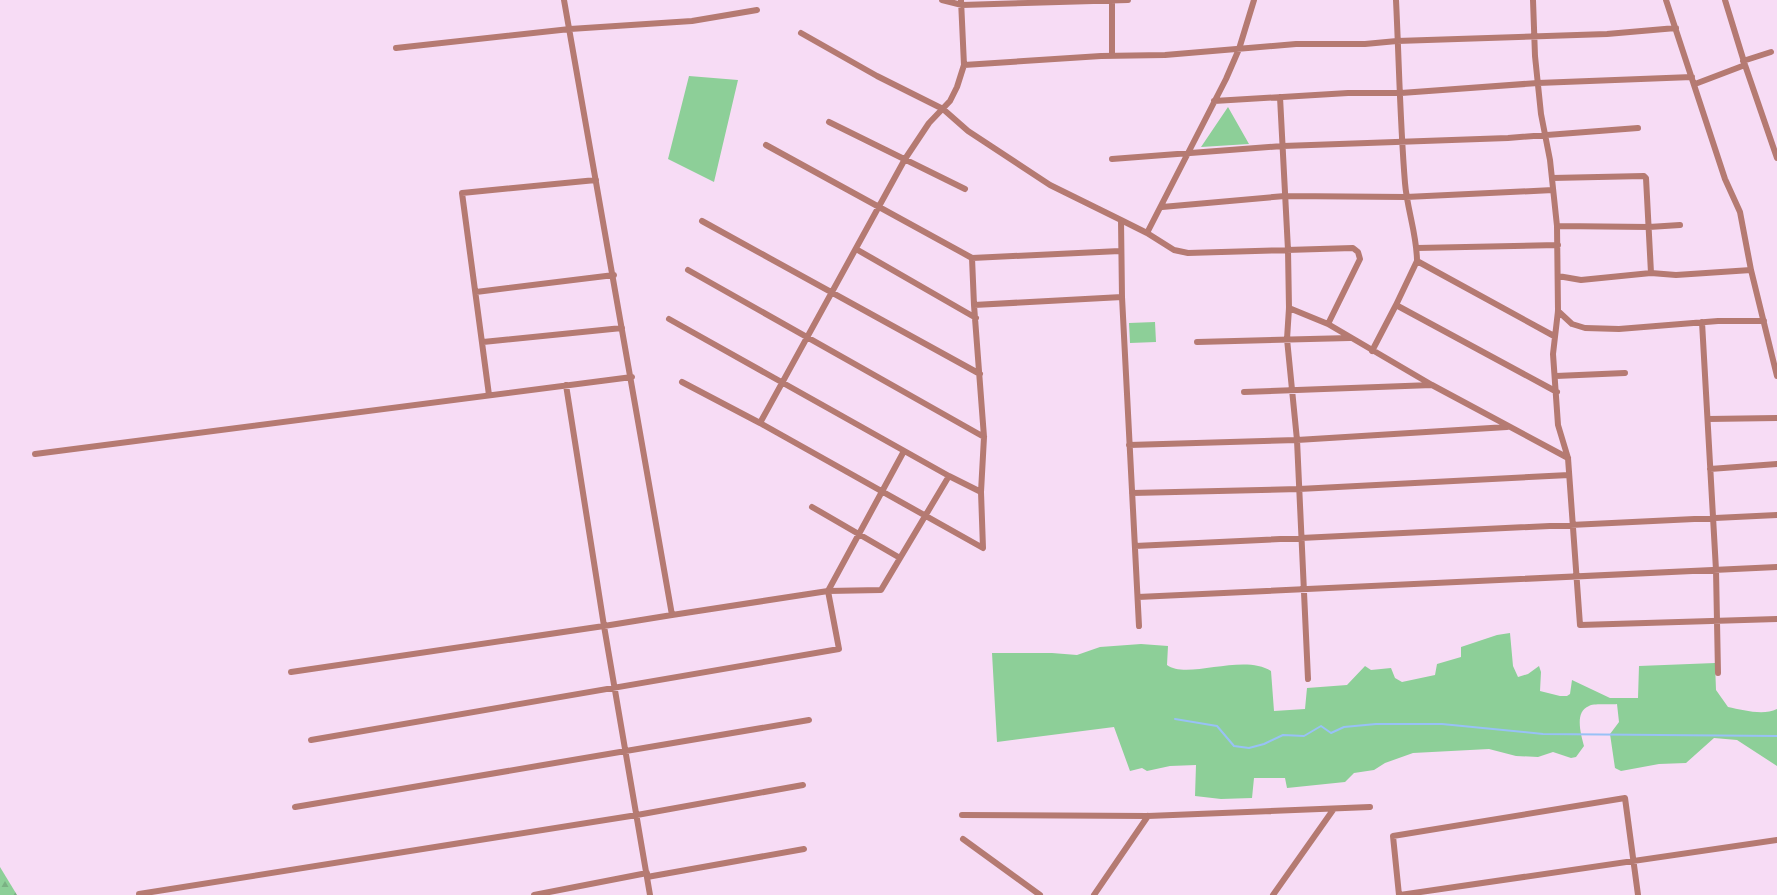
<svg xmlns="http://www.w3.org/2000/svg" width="1777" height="895" font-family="'Public Sans',sans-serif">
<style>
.grass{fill:#8dcf98}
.forest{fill:url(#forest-firs)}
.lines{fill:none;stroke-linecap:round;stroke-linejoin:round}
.stream{stroke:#98c1f6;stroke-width:2}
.minor{stroke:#b57a72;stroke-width:6}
</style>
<defs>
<pattern id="forest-firs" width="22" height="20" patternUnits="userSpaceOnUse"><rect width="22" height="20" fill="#8dcf98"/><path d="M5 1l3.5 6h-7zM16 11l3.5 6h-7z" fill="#7ab183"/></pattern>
</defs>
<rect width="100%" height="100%" fill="#f7dcf5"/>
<path class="grass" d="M689 76 738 80 714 182 668 159Z
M1228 107 1249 144 1201 147Z
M1155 322 1156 342 1130 343 1129 323Z
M1510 633 1513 666 1518 677 1528 674 1539 666 1541 672 1540 691 1560 696H1567L1570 694 1572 680 1610 698H1638L1639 666 1715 663 1716 690 1728 707C1743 710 1763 716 1777 709V766L1737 740 1714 738 1686 763 1659 764 1621 771 1615 768 1610 734 1619 722 1617 704C1610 705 1593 703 1589 706 1574 712 1581 734 1584 746L1576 757 1571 758 1553 752 1538 757 1516 756 1489 749 1413 753 1385 763 1374 770 1354 773 1345 782 1287 788 1285 778H1254L1252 798 1221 799 1195 796 1196 765 1170 766 1147 771 1142 768 1130 771 1114 727 997 742 992 653H1052L1077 655 1100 647 1141 644 1168 646 1167 665C1187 680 1243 653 1271 671L1274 711 1305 709 1307 688 1347 685 1365 666 1371 670 1391 668 1395 678 1402 682 1435 675 1437 664 1461 657V647L1497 635Z"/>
<path class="forest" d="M0 867 17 895H0Z"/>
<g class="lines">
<path class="stream" d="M1175 719 1217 726 1234 746 1249 748 1264 744 1283 735 1304 736 1321 726 1331 733 1344 727 1376 724H1442L1543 734 1777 736"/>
<path class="minor" d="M564 0 672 615 604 626 650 895
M942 0 962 5 1128 0
M961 0 964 65 957 87 950 101 929 123 905 159 760 423 983 548 981 492
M1396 0C1399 61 1400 122 1405 183 1407 209 1417 235 1417 261
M1533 0 1535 56 1541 114 1550 160 1557 226 1558 311 1553 354 1558 425 1568 458 1580 625 1777 619
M1666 0 1725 179 1740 212 1751 270 1777 376
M1725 0 1745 65 1777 158
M801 33 877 76 943 109 968 131 1050 185 1121 220
M396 48 570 29 692 21 757 10
M1112 56V0
M1743 61 1771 52
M964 65 1101 56 1165 55 1296 44H1365L1397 41 1607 34 1676 28
M1695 84 1745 65
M1280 97 1288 250 1289 308 1287 339 1297 440 1308 679
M1214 101 1348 93H1401L1538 83 1692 77
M829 122 965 189
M766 145 972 258 1120 251
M1112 159 1283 146 1508 138 1638 128
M1552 178 1644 176 1646 178 1651 273
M1162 207 1285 196 1406 197 1553 190
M702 221 980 374
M1557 226 1649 227 1680 225
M1147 233 1174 250 1188 253 1353 248 1358 252 1360 259 1328 324
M1417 248 1558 245
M856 249 976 318
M972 258 974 305
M688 270 984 437
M1558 276 1581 280 1651 273 1676 275 1751 270
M476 292 614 275
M1122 297 1139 626
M1396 305 1417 261 1554 336
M1289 308 1328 324 1432 385 1568 458
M1558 311 1572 324 1585 328 1619 329 1718 321H1764
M669 319 949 476
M1702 322 1716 570 1718 673
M483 342 622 328
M1197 342 1350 338
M1372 351 1396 305 1557 392
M1556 376 1625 373
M682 382 760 423
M1244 392 1432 385
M489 395 462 193 596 180
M1708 419 1777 418
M1129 445 1297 440 1507 427
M35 454 632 377
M1710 469 1777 464
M1132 493 1299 489 1569 475
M812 507 900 558
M1135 546 1777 515
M1138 597 1777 567
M672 615 828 591 904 451
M291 672 604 626 566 385
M311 740C487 711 663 681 839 649L828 591 881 590 949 476 981 492 984 437 974 305 1122 297 1121 220 1147 233 1226 79 1239 49 1254 0
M295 807 809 720
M962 815 1148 816 1370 807
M963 839 1040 895
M647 877 804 849
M139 894 637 815 803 785
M534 895 647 873
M1094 895 1148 816
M1273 895 1333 810
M1399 895 1393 836 1625 798 1638 895
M1400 895 1777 840"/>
</g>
</svg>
